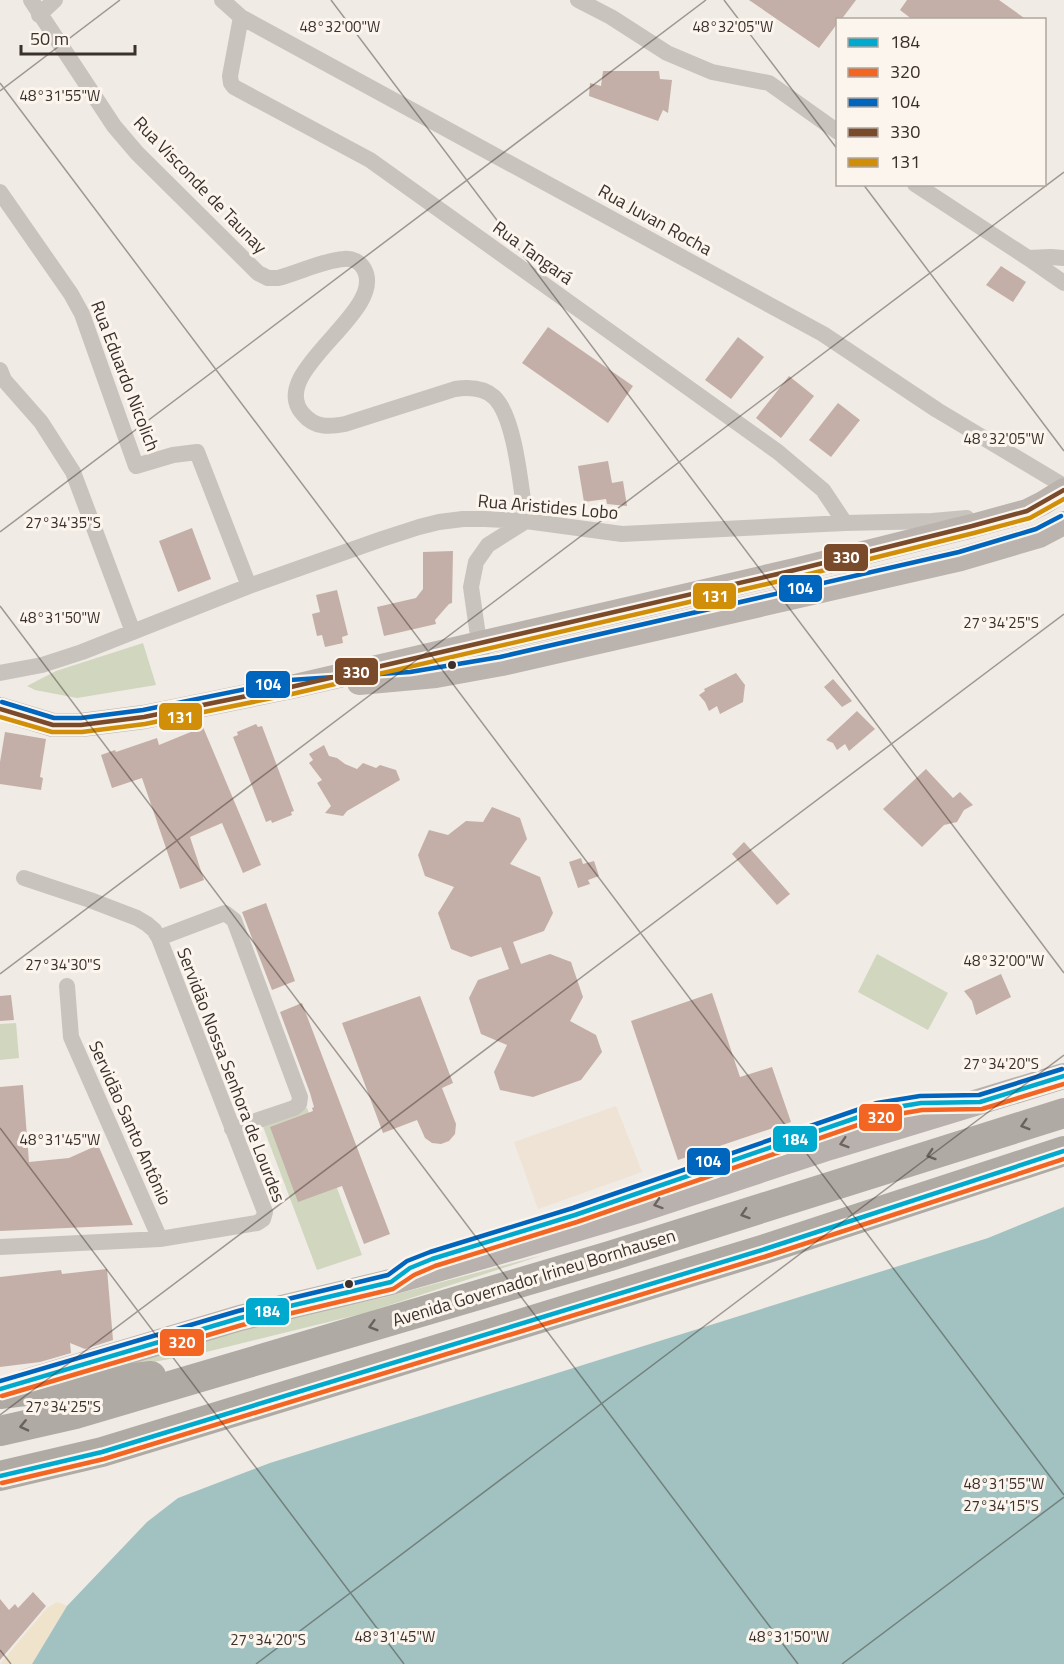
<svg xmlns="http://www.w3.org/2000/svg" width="1064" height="1664" font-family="'Titillium Web',sans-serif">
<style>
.green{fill:#d1d6bf}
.sand{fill:#efe3cc}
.plaza{fill:#eee3d5}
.water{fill:#a1c2c1}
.building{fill:#c3afa7}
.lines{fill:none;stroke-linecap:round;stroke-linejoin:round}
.street{stroke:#c9c3be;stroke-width:16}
.secondary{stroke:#bab3ae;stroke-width:24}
.primary{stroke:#b8b1ad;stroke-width:26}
.highway{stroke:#afaaa4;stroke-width:30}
.bus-1-casing{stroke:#fbf5ee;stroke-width:9}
.bus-2-casing{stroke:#fbf5ee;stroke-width:9}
.bus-3-casing{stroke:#fbf5ee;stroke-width:9}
.bus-4-casing{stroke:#fbf5ee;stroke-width:9}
.bus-5-casing{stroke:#fbf5ee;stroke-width:9}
.bus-1{stroke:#00a9ce;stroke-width:4.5}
.bus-2{stroke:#f26522;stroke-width:4.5}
.bus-3{stroke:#0065bd;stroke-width:4.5}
.bus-4{stroke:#7a4b2a;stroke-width:4.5}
.bus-5{stroke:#d18e09;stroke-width:4.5}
.oneway{stroke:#69615b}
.oneway2{stroke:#6d645f}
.ticks{fill:none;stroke:#3b302b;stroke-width:1.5;stroke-opacity:0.45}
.bus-dot{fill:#3b302b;stroke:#fbf5ee;stroke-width:2}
.labels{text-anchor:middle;stroke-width:6;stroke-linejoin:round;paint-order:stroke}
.street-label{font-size:18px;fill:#3b302b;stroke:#fbf5ee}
.ticks-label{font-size:15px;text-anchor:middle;fill:#3b302b;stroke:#fbf5ee;stroke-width:6;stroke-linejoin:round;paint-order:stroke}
.line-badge{stroke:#fbf5ee;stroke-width:2}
.badge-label{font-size:16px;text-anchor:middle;font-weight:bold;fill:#fff}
</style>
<rect width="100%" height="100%" fill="#f0ebe5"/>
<path class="green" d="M143 643 156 685 77 698 35 690 27 686 56 671Z
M877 954 948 993 928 1030 858 992Z
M16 1023 19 1058 0 1060V1024Z
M307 1108 362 1255 317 1270 262 1124Z
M543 1255 365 1313 202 1353 110 1370 265 1322 382 1298Z"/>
<path class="sand" d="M57 1602 67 1606 32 1664H0L47 1608Z"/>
<path class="plaza" d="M616 1106 642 1172 538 1209 514 1142Z"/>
<path class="water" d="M1064 1207V1664H32L67 1606 147 1522 178 1498 270 1463 988 1238Z"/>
<path class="building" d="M749 0H856L841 20H837V24L819 48Z
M907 0H999L1027 20H913L900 10Z
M603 71H659L660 79 672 80 668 113 663 110 658 121 589 96 590 83 601 86Z
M1001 266 1026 282 1013 302 986 285Z
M548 327 633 386 608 423 522 363Z
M738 337 764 357 731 399 705 380Z
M789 376 814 396 781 438 756 418Z
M838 403 860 420 831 457 809 440Z
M608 461 612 483 623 481 627 506 607 504 606 499 584 502 578 466Z
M192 528 211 579 178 592 159 541Z
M453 551 452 603 449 604 435 620 436 624 384 636 377 607 416 598 423 589V552Z
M337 590 348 635 342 637 343 643 325 647 322 635 317 636 312 614 320 612 316 595Z
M736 673 745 685 743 702 720 714 717 706 709 711 705 702 699 695 705 691 704 689Z
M833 679 852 701 842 707 824 687Z
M857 711 875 729 849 751 845 744 837 750 833 743 826 740Z
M256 724 258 727 262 726 294 811 291 812 292 815 272 823 271 820 266 822 233 737 238 735 237 732Z
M203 727 261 865 243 873 222 823 190 837 204 880 180 889 142 778 112 788 101 755 115 750 116 752 157 738 159 745Z
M5 732 46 739 40 777 43 778 41 790 0 784V762Z
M324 745 329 756 337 758 345 764 357 769 363 763 376 768 380 765 396 770 400 780 347 811 343 816 325 813 331 806 317 783 322 780 309 763 313 760 309 754Z
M926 769 953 798 960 792 973 805 964 810 957 822 944 825 922 847 883 809Z
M492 807 520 818 527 839 510 864 540 877 553 913 544 931 513 942 521 964 550 954 571 962 583 997 570 1021 596 1035 602 1052 581 1080 533 1097 500 1090 494 1072 507 1045 481 1034 469 998 478 980 509 969 501 947 471 957 451 949 438 913 454 887 425 876 418 855 429 830 448 835 466 821 483 822Z
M744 842 790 894 777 905 732 854Z
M581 858 583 864 594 861 599 876 588 880 590 884 578 888 569 862Z
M266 903 295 981 272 990 242 912Z
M1001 974 1011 997 976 1015 972 1001 964 991Z
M712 993 740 1077 772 1067 791 1122 678 1160 631 1021Z
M11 995 14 1020 0 1021V996Z
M420 996 453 1083 442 1088 456 1124 455 1134 449 1141 441 1144 432 1143 425 1138 417 1120 383 1133 342 1023Z
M302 1003 390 1234 364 1244 342 1186 298 1202 270 1127 313 1111 312 1108 314 1107 310 1093 280 1012Z
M23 1085 29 1162 69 1158 98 1145 133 1225 0 1231V1087Z
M107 1269 113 1340 85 1349 70 1343 71 1353 40 1362 0 1367V1277L61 1270 62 1274Z
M33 1592 46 1606 0 1660V1599L9 1610 15 1604 18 1608Z"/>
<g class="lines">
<path class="street" d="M31 0 114 126 137 153 258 273 268 278H278C298 273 324 260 344 259 352 258 360 262 364 269 388 312 265 372 303 414 315 428 329 427 345 424L455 389C468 387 483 387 494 397 516 418 521 491 526 521L488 545 476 562 471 587 477 629 482 653
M222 0 241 17 823 334 937 410 1064 486
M578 0 611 17 667 53 712 72 769 83 838 132
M39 15 55 0
M241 17 230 76 231 83 234 87 370 160 778 452 823 490 845 523
M915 184 1028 258 1064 283
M0 192 71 294 82 314 136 466 173 455 197 452 249 586
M1028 258 1051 257 1064 258
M0 370 4 380 41 422 73 472 133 632
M0 673 42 665 82 652 249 586 382 539 419 527 439 522 463 519H485L526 521 622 534 845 523 932 521 967 518
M159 938 225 913 234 920 300 1097 299 1104 294 1108 232 1129
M67 986 71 1037 160 1239
M0 1247 160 1239 257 1223 263 1219 265 1212 159 938 154 930 147 924 137 918 90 900 24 878"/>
<path class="secondary" d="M359 683 436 676 502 664 961 559 1039 536 1064 523
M0 709 53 725H81L144 717 291 687 795 570 972 526 1027 511 1043 503 1064 490"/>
<path class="primary" d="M26 1382 240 1318 391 1282 518 1246 642 1209 830 1147 1064 1076"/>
<path class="highway" d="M0 1394 151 1376
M0 1431 75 1414 610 1256 1064 1113
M0 1476 102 1452 765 1249 1064 1151"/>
<defs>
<path id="bus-1" d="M0 1389 240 1318 391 1282 410 1268 432 1259 575 1215 879 1110 921 1103 980 1102 1064 1076
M0 1476 102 1452 765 1249 1064 1151"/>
<path id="bus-2" d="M2 1396 242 1325 393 1289 414 1275 435 1266 577 1222 881 1117 922 1110 982 1109 1064 1084
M2 1483 104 1459 767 1256 1064 1159"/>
<path id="bus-3" d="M2 702 54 718H81L143 710 290 680 410 672 500 657 959 552 1036 529 1061 516
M0 1381 238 1311 388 1275 407 1261 430 1252 573 1208 877 1103 920 1096 979 1095 1062 1069"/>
<path id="bus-4" d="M0 709 53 725H81L144 717 291 687 795 570 972 526 1027 511 1064 490"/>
<path id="bus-5" d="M0 717 52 732H82L145 724 292 694 797 577 974 533 1030 518 1064 499"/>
</defs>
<use href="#bus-1" class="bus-1-casing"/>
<use href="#bus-2" class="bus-2-casing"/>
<use href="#bus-3" class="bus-3-casing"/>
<use href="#bus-4" class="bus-4-casing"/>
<use href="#bus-5" class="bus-5-casing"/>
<use href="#bus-1" class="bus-1"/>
<use href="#bus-2" class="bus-2"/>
<use href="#bus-3" class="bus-3"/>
<use href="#bus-4" class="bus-4"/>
<use href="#bus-5" class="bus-5"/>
</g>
<defs><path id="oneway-chevron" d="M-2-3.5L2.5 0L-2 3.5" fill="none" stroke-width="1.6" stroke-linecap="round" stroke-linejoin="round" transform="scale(1.5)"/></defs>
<g class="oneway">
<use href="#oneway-chevron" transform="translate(1025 1125) rotate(163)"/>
<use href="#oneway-chevron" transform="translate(931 1155) rotate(162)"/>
<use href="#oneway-chevron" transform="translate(745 1214) rotate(162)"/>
<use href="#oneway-chevron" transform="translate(373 1326) rotate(164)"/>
<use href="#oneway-chevron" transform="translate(24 1426) rotate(167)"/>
</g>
<g class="oneway2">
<use href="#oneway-chevron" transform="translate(844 1143) rotate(163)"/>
<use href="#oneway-chevron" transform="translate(658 1204) rotate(162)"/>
</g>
<path class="ticks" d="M331 0 1064 973M724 0 838 150M0 83 1064 1495M0 91 120 0M863 184 1064 451M0 532 706 0M0 606 798 1664M0 974 1064 172M0 1128 404 1664M0 1415 1064 614M0 1650 11 1664M256 1664 1064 1055M842 1664 1064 1497"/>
<g class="bus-dot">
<circle cx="452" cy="665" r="5"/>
<circle cx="349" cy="1284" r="5"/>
</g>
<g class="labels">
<g class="street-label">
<text transform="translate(200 185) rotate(46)" y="6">Rua Visconde de Taunay</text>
<text transform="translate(655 220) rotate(29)" y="6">Rua Juvan Rocha</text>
<text transform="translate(533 253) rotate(36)" y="6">Rua Tangará</text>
<text transform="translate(125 376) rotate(69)" y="6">Rua Eduardo Nicolich</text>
<text transform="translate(548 507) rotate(5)" y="6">Rua Aristides Lobo</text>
<text transform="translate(231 1075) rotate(69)" y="6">Servidão Nossa Senhora de Lourdes</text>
<text transform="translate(130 1123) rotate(66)" y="6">Servidão Santo Antônio</text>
<text transform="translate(534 1278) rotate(-17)" y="6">Avenida Governador Irineu Bornhausen</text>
</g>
</g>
<g class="ticks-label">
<text x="340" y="32">48°32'00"W</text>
<text x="733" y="32">48°32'05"W</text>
<text x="60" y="101">48°31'55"W</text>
<text x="1004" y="444">48°32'05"W</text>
<text x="63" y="528">27°34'35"S</text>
<text x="60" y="623">48°31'50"W</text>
<text x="1001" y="628">27°34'25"S</text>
<text x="1004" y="966">48°32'00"W</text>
<text x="63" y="970">27°34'30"S</text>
<text x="1001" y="1069">27°34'20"S</text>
<text x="60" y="1145">48°31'45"W</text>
<text x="63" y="1412">27°34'25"S</text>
<text x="1004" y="1489">48°31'55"W</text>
<text x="1001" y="1511">27°34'15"S</text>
<text x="395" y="1642">48°31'45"W</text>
<text x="789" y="1642">48°31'50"W</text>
<text x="268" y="1645">27°34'20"S</text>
</g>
<g class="line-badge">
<rect x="823" y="543" width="46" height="29" rx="6" fill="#7a4b2a"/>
<rect x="778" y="574" width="45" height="29" rx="6" fill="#0065bd"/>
<rect x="692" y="582" width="45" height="28" rx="6" fill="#d18e09"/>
<rect x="334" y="657" width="45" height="29" rx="6" fill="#7a4b2a"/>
<rect x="245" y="670" width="46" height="29" rx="6" fill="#0065bd"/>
<rect x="158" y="702" width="45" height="29" rx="6" fill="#d18e09"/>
<rect x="858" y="1103" width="45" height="29" rx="6" fill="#f26522"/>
<rect x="772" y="1125" width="46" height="28" rx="6" fill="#00a9ce"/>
<rect x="686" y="1147" width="45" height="29" rx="6" fill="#0065bd"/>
<rect x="245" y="1297" width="45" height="29" rx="6" fill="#00a9ce"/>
<rect x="159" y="1328" width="46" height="29" rx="6" fill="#f26522"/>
</g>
<g class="badge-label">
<text x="846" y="563">330</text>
<text x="800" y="594">104</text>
<text x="715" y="602">131</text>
<text x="356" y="678">330</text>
<text x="268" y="690">104</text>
<text x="180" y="723">131</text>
<text x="881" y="1123">320</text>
<text x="795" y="1145">184</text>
<text x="708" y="1167">104</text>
<text x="267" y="1317">184</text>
<text x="182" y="1348">320</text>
</g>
<rect x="836" y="18" width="210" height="168" fill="#fbf5ee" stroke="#aea6a0" stroke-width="1.5"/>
<rect x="848" y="38" width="30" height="9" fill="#00a9ce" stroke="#aea6a0" stroke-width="1.5"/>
<text x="890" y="48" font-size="18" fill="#3b302b">184</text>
<rect x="848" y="68" width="30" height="9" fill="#f26522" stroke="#aea6a0" stroke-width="1.5"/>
<text x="890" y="78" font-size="18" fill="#3b302b">320</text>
<rect x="848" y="98" width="30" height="9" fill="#0065bd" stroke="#aea6a0" stroke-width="1.5"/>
<text x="890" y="108" font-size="18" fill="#3b302b">104</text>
<rect x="848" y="128" width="30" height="9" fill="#7a4b2a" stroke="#aea6a0" stroke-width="1.5"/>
<text x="890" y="138" font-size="18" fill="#3b302b">330</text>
<rect x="848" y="158" width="30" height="9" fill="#d18e09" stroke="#aea6a0" stroke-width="1.5"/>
<text x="890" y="168" font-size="18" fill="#3b302b">131</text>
<path d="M21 45v9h114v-9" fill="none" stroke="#3b302b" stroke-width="3"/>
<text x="30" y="45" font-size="18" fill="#3b302b" stroke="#fbf5ee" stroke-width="4.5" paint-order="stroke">50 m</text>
</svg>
